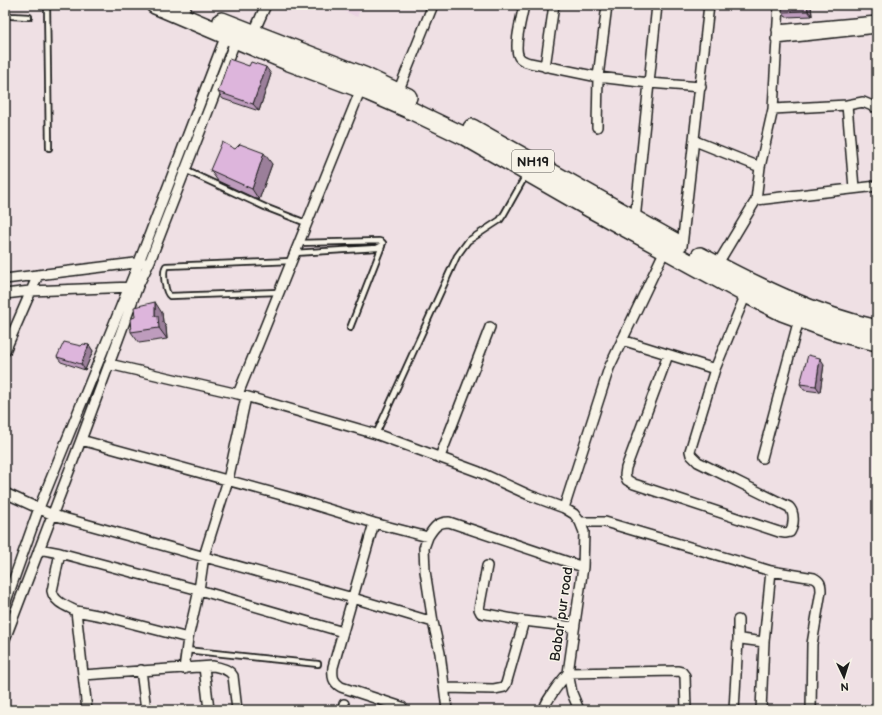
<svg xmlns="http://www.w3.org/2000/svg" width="882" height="715" font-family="'Balsamiq Sans',sans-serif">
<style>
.built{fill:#ead3e2}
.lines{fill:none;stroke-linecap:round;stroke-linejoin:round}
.lane-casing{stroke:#1c1c1c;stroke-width:8}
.street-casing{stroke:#1c1c1c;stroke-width:12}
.highway-casing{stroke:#1c1c1c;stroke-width:20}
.lane{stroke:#f7f3e8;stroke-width:4.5}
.street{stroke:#f7f3e8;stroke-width:9}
.highway{stroke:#f7f3e8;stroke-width:17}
.wall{fill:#be9cbd;stroke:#1c1c1c}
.shaded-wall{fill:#9b7f9a;stroke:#1c1c1c}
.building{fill:#ddb5dc;stroke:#1c1c1c}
.labels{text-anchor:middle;stroke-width:3;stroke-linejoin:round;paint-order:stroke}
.shield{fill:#f7f3e8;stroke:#5e5c59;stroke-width:1}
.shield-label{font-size:13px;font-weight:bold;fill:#1c1c1c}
.street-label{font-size:14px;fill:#1c1c1c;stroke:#f7f3e8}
</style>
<rect width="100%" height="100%" fill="#efe0e4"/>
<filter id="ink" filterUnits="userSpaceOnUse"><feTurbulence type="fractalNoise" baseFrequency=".025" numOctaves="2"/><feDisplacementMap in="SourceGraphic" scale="8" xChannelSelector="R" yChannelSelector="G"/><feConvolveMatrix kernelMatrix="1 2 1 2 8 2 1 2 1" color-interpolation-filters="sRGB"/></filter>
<g filter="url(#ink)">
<path class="built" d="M341 5H362L357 17 340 9Z"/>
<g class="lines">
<defs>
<path id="lane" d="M5 5 7 14 11 16 29 17
M47 5 49 148
M185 170 265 207 306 223
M294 253 377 248 381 246 383 243 382 242 379 241 298 243
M279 292 170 296C165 293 162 271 166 266L291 261
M350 328 382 246
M376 434 457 256 468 241 500 220 504 214 526 175
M186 650 318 664"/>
<path id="street" d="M524 5C522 16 513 47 519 57 521 60 526 62 530 63L598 77 649 83 701 87
M186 6 187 5
M777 30 877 21
M253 34 266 5
M776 39 877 28
M545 67 554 5
M398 92 433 5
M847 105 854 188
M773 109 847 105 863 102 877 108
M597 127 598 77 607 5
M695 141 760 167
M756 200 877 186
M635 220 657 5
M682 246 709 5
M717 265 756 200 760 167 773 109 779 5
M5 279 143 262
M5 294 30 291 133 287
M622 340 715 369 746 294
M5 351 38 275
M668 355 626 468 625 475 627 480 634 484 779 532 785 533 790 532C794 525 795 513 789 507L698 462 691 455 690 451 715 369
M109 364 238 394 376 434 479 472 529 495 564 508 574 514 580 522 584 532 583 567 568 673 572 693 579 710
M238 394 361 89
M81 440 285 496 374 523 428 537C434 527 438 522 449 522L583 567
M440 457 490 327
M762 458 799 319
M5 493 53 515 353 598 433 622
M564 508 609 368 665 250
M580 522H605L771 571 814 578C820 581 821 584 821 591L812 644 811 710
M374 523 333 667C332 677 333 682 341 687L402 707
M428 537 424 548 425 571 433 622 440 653 447 710
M39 549 60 553 199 590 343 632
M60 553 52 591C54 602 66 606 76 611L87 710
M487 566 479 609 481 613 524 621 574 627
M5 604 39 508 139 262 226 35
M76 611 107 617 188 638
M738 620V640
M5 639 81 440 138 286 150 261 236 39
M204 667 209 710
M184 669 188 638 199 590 204 556 228 480 246 397
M141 670 146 710
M83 675 213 666C221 668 229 669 233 676L237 710
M445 688 494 689 504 687 506 684 524 621
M344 704 345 710
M543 710C549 696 558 685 568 673L678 671 682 672 685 676 686 710
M734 710 738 640 741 639 764 642
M761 710 764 642 771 571"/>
<path id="highway" d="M155 5 289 62 369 92 408 109 464 136 591 209 746 294 782 312 839 333 877 342
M222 21 364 76 408 97
M472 128 677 243
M700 256C756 286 814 315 877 329"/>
</defs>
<use href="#lane" class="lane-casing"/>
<use href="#street" class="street-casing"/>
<use href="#highway" class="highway-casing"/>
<use href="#lane" class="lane"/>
<use href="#street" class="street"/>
<use href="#highway" class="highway"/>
</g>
<path class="wall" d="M783 5H811L812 16 786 17 782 12Z
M249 66 271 74 259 111 223 99 218 92Z
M235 149 272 164 259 200 218 181 210 170Z
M162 313 163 322 166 327 167 339 139 343 131 332Z
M89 345 93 351 85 370 61 362 57 357 81 346Z
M824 364 820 392 804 390 800 384Z"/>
<path class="shaded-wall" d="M807 5H811L812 16 808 11Z
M266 67 271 74 259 111 253 104Z
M264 153 272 164 259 200 252 189Z
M155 302 162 313 163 322 166 327 167 339 159 328 155 316Z
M89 345 93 351 85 370 81 364Z
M820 358 824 364 820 392 816 386Z"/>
<path class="building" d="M783 5H807L808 11 782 12Z
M229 59 249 66 251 62 266 67 253 104 218 92Z
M222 142 235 149 240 144 264 153 252 189 210 170Z
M155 302V316H158L159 328 131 332 130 319 135 317 134 307Z
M64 342 81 346 83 344 89 345 81 364 57 357Z
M808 355 820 358 816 386 800 384Z"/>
</g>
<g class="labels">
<rect class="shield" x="512" y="150" width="42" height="22" rx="3"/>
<g class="shield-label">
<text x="533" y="166">NH19</text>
</g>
<g class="street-label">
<text transform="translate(561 614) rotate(-82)" y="5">Babar pur road</text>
</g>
</g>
<rect width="882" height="715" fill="none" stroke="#f7f3e8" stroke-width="20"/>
<rect x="10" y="10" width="862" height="695" fill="none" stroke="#1c1c1c" stroke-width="1.5" filter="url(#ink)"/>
<g transform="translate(844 677) rotate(176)" stroke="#f7f3e8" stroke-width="3" paint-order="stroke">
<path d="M0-3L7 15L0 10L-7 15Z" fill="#1c1c1c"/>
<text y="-6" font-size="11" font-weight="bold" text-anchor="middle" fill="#1c1c1c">N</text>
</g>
</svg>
